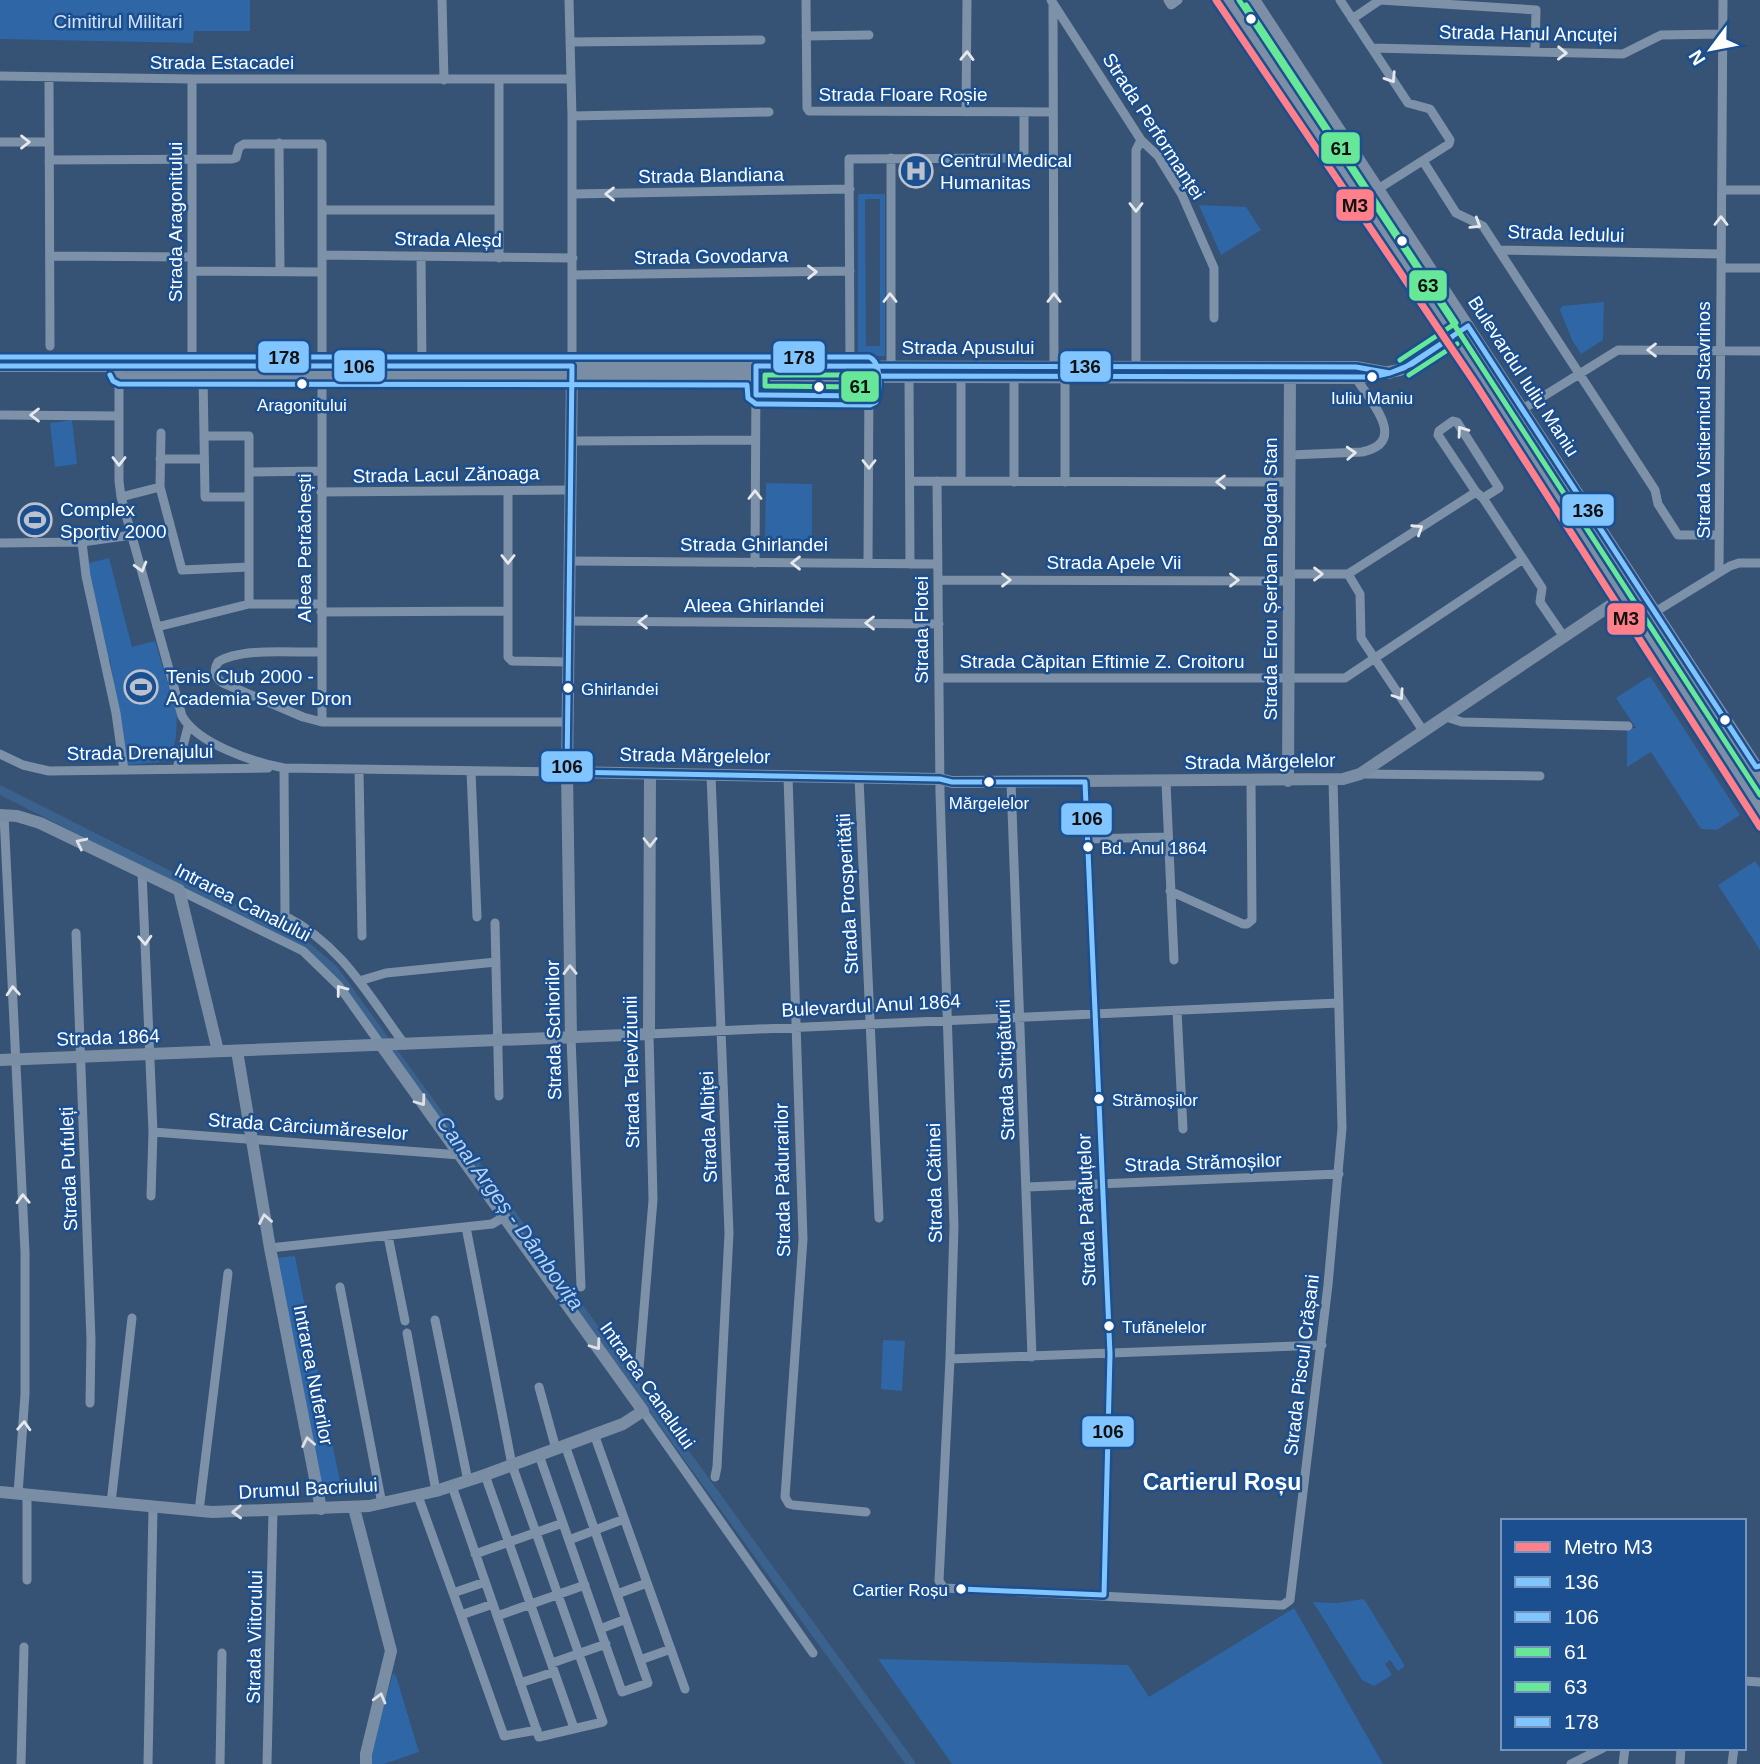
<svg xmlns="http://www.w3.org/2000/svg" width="1760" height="1764" font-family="Helvetica,sans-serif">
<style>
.green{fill:#2f66a5;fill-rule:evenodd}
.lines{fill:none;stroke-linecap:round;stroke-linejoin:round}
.canal{stroke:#3b618d;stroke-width:9}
.street{stroke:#7d92a8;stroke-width:9}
.secondary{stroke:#798da4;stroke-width:12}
.primary{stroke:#7d8ea7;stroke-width:14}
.bus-1-casing{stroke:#1b4f8f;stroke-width:10}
.bus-2-casing{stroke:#1b4f8f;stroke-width:10}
.bus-3-casing{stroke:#1b4f8f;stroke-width:10}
.bus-4-casing{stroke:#1b4f8f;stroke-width:10}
.bus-5-casing{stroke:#1b4f8f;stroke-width:10}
.bus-1{stroke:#80c5ff;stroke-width:5}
.bus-2{stroke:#80c5ff;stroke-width:5}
.bus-3{stroke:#66e898;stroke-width:5}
.bus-4{stroke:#66e898;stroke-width:5}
.bus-5{stroke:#80c5ff;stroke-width:5}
.metro-1-casing{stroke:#1b4f8f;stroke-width:12}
.metro-1{stroke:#ff808a;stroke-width:7}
.oneway{stroke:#e5e9ee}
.oneway2{stroke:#dee2e8}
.bus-dot{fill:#fff;stroke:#1b4f8f;stroke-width:2.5}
.labels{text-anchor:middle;stroke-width:5;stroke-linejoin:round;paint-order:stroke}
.bus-label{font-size:17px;fill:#fff;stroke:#1b4f8f;text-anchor:start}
.park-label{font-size:19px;fill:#cfe3fa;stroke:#1b4f8f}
.street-label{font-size:19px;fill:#fff;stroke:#1b4f8f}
.poi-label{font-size:19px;fill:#fff;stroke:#1b4f8f;text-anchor:start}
.water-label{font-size:21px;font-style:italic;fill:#b5d3f5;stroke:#1b4f8f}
.quarter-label{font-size:23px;font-weight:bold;fill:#fff;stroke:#1b4f8f}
.line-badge{stroke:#1b4f8f;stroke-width:2.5}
.pale-badge-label{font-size:19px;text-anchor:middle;font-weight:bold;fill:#111}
</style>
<rect width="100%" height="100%" fill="#365274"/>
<path class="green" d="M0 0H250V31H194L193 43 0 39Z
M858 194H885V356H858ZM880 199V346H866L865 199Z
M1199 205 1246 207 1261 230 1221 255Z
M1604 302 1603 340 1581 354 1572 340 1560 310 1562 306Z
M72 420 77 464 55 467 50 423Z
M766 483 812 484V551H774V540H765Z
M109 558 132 647 155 641 177 714 176 737 170 761 126 765 110 659H103L81 565Z
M1650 676 1740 815 1717 830 1701 829 1651 752 1627 767V729L1636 728 1616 698Z
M1755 861 1760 868V950L1718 885Z
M295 1256 341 1487 321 1488 274 1258Z
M883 1340 905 1341 902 1391 881 1389Z
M1364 1599 1405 1666 1398 1671 1390 1660 1385 1664 1392 1675 1374 1686 1362 1680 1313 1602 1336 1603Z
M1294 1608 1383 1764H952L878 1659 1128 1665 1149 1697Z
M393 1673 396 1676 419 1752 384 1764H370L374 1741Z"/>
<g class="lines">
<path class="canal" d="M0 790 300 941 333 969 911 1764"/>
<path class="street" d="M442 0 444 80
M569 0 572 116V366
M806 0 807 108 809 111 1053 112
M1051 0 1141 140 1158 156 1182 195 1214 268V318
M1168 0 1171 5 1178 0
M1340 0 1408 103 1430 109 1450 140 1449 144 1378 189
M1053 4 1054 367
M1352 19 1380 0 1536 10 1535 52
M806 36 869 35
M570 42 761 40
M1372 48 1623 54 1661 35 1723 34
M0 76 192 79H571
M49 77 50 346
M499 79V258
M966 112 967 0
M572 116 769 112
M0 142H49
M279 143 280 271
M49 160 232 159 236 158 239 147 244 144H322V722
M1423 161 1456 213 1483 226 1655 490 1658 504 1678 535H1719
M1722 190H1760
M573 194 850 189
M323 210H499
M1500 250 1721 254
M322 255 573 258
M50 256 192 257
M421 256 422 366
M1721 268H1760
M192 271 322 272
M573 275 850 271
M192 365V79
M850 366 849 159 1018 158 1024 153V112
M891 366V158
M1136 367V150L1141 140
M119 375V481L121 497 182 716C198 744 253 762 284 768L567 772
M203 375 205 497H249
M909 377 910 564
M1014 377V482
M1523 409 1618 350 1760 351
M0 415 119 416
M161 433 160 487 182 570 249 567
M204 436H249V604
M571 441 755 440
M1290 455 1362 452C1409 442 1371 402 1356 378
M160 459H204
M249 472 321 471
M910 481 1289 482
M937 481 940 793 954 1226 950 1359 939 1581 944 1588 1278 1605H1283L1290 1600 1328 1285 1342 1128 1333 780
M961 481V377
M1065 482V377
M508 491V657L512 661 568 662
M321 492 570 490
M121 497 160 487
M1483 498 1499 488 1457 422 1453 421 1439 431 1438 435 1476 492 1483 498 1542 588 1540 602 1564 637
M82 542 86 576 116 713 124 770
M0 543 82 542 132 535
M570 561 938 564
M755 563 756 376
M868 563 869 376
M1719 572 1723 0
M1289 574H1348L1476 492
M1348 574 1360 594 1361 638 1424 732
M938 580 1289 581
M321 612 508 611
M1655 612 1730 566 1739 563H1760
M569 621 939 624
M157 627 249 604H321
M321 652C294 653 241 647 218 662 213 670 215 678 223 683L303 717 322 722H568
M939 678H1345L1523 559
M1446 717 1462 722 1628 726
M0 754 23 765 49 771 268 768
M284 768 285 916C342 945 368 995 405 1045
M177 769 188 727
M359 770 362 936
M471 771 477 917
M1362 774 1540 776
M711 775 729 1233 717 1467 715 1477
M788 776 803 1239 785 1497 789 1504 793 1505 866 1512
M859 778 879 1218
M1011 782 1032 1357
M1085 782 1110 1354 1104 1595
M1166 782 1174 960
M4 815 25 1252V1394L18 1494
M1087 839 1167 837
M142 872 153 1132 151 1196
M179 890 303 951 339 986 381 1045
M1170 891 1243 924H1247L1252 920 1251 781
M495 923 499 1096
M76 933 91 1340 90 1403
M359 981 386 973 496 962
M1177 1011 1183 1129
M571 1038 581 1287
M153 1132 460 1155
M1027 1187 1339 1174
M388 1236 405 1321
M270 1248 492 1224 504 1217
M340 1287 382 1504
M435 1320 468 1481
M407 1333 436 1491
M950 1359 1322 1345
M639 1369 653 1200 649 1034 1339 1003
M539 1387 556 1449
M643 1411 813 1653
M594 1434 685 1689
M539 1455 622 1692 648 1683 565 1445
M485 1475 574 1728
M452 1486 539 1737 603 1722 512 1465 466 1227
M27 1495V1580
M418 1496 453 1593 485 1582
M111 1503 132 1318
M199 1511 228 1273
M569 1540 624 1519
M475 1554 563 1523
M453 1593 461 1615
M617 1594 647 1583
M493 1604 461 1615 504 1736 537 1730
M497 1616 585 1585
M600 1629 626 1619
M640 1660 671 1649
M552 1663 606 1644
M1744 1681 1760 1682
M520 1683 554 1672
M21 1764 24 1647
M148 1764 153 1508
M220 1764 222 1653
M267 1764 273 1511
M1571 1764 1603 1748
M1623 1764 1625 1748
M1680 1764 1681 1748
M1732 1764 1734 1748"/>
<path class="secondary" d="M0 366 1290 367H1356L1389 373
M119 366V375L1356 378 1400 370 1468 326
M567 772 940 779 952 782 1343 779 1360 774 1623 597
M1288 781 1290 371
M1747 791 1760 783
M0 815 17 816 40 823 179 890 218 1051
M571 1038 567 772 572 370
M237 1051 270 1248 321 1509
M0 1060 649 1034 650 774
M0 1492 212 1512 369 1506 436 1491 485 1475 623 1424 643 1411 381 1045
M354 1508 391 1651 366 1754V1764"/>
<path class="primary" d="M1228 0 1452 337 1760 811
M1253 0 1760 774"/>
<defs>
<path id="bus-1" d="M756 366 1356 367 1390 373 1372 377 869 376V396L756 395Z
M1390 373 1404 368 1468 326 1756 767 1760 766
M1390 373 1412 364 1452 337"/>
<path id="bus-2" d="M0 366H572L567 772 940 779 952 782H1085L1110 1354 1104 1595 961 1589"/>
<path id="bus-3" d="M1246 5 1456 323 1400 360
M765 375H860V387L765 386Z
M1409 375 1457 344"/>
<path id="bus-4" d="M1239 0 1459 332 1760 795"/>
<path id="bus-5" d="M0 357H869C882 362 880 390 876 402L870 405 756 404 748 398 747 385 119 384 113 381 110 375"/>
</defs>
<use href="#bus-1" class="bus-1-casing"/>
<use href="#bus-2" class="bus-2-casing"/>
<use href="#bus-3" class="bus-3-casing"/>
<use href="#bus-4" class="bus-4-casing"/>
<use href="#bus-5" class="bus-5-casing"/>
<use href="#bus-1" class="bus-1"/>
<use href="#bus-2" class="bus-2"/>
<use href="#bus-3" class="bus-3"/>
<use href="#bus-4" class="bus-4"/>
<use href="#bus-5" class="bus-5"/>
<defs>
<path id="metro-1" d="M1216 0 1475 383 1760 827"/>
</defs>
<use href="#metro-1" class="metro-1-casing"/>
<use href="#metro-1" class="metro-1"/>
</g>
<defs><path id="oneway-chevron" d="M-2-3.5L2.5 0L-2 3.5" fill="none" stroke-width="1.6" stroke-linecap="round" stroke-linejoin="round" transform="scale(1.75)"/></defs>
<g class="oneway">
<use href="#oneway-chevron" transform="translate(1562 53) rotate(1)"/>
<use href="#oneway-chevron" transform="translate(967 56) rotate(-89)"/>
<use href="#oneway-chevron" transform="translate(1391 78) rotate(57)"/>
<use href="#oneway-chevron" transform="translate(25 142)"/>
<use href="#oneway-chevron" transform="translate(610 194) rotate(180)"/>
<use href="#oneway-chevron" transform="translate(1136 207) rotate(90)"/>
<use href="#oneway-chevron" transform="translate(1721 221) rotate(-90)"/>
<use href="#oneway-chevron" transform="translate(1476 224) rotate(32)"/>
<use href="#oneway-chevron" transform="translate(812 272) rotate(-1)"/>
<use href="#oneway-chevron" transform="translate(890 298) rotate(-90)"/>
<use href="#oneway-chevron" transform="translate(1054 298) rotate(-90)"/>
<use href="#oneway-chevron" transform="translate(1652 350) rotate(180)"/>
<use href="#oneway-chevron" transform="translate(35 415) rotate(-180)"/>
<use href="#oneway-chevron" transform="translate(1462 431) rotate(-125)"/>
<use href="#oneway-chevron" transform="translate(1351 453) rotate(-3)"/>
<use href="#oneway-chevron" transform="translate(119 461) rotate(90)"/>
<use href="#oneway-chevron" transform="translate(869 464) rotate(90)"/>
<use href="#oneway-chevron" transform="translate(1221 482) rotate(-180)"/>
<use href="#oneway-chevron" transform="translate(755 495) rotate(-90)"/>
<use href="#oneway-chevron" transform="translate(1418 529) rotate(-33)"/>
<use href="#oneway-chevron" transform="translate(508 559) rotate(90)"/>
<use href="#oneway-chevron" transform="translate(796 563) rotate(180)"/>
<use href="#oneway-chevron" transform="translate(141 567) rotate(74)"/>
<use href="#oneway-chevron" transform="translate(1318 574)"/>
<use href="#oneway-chevron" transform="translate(1006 580)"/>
<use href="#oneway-chevron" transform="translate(1234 580)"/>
<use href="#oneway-chevron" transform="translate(643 622) rotate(-180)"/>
<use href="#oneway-chevron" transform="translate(870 623) rotate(-180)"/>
<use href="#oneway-chevron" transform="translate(1399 695) rotate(56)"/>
<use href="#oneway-chevron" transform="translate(145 940) rotate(87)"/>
<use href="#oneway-chevron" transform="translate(341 990) rotate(-127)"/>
<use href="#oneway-chevron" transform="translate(13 991) rotate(-93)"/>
<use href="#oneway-chevron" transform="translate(23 1199) rotate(-92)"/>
<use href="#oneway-chevron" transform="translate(24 1426) rotate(-87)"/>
</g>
<g class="oneway2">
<use href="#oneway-chevron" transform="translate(650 842) rotate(90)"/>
<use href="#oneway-chevron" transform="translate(81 843) rotate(-154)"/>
<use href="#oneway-chevron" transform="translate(570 970) rotate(-91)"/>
<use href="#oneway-chevron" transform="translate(421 1101) rotate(54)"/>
<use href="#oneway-chevron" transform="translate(265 1219) rotate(-100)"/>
<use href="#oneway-chevron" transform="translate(596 1345) rotate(54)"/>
<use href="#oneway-chevron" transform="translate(308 1442) rotate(-101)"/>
<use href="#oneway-chevron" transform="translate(237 1512) rotate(178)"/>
<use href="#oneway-chevron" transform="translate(380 1698) rotate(-75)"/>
</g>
<defs>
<symbol id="hospital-ring" viewBox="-11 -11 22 22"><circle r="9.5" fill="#1b4f8f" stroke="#b9c2ce" stroke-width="1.5"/><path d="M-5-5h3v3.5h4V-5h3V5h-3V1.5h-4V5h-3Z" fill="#b9c2ce"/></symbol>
<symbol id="stadium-ring" viewBox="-11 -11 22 22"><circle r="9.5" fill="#1b4f8f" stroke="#b9c2ce" stroke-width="1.5"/><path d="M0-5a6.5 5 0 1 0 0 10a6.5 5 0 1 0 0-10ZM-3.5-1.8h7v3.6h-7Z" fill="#b9c2ce"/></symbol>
</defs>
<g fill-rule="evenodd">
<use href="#hospital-ring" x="897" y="152" width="38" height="38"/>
<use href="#stadium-ring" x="16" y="501" width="38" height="38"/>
<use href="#stadium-ring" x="122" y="668" width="38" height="38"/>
</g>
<g class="bus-dot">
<circle cx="1251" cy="19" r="6"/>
<circle cx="1402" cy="241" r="6"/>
<circle cx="1372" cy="377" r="6"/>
<circle cx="302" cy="384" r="6"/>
<circle cx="819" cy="387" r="6"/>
<circle cx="568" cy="688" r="6"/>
<circle cx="1725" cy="720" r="6"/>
<circle cx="989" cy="782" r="6"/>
<circle cx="1088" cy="847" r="6"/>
<circle cx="1099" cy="1099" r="6"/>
<circle cx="1109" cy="1326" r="6"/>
<circle cx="961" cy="1589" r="6"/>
</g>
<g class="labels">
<g class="bus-label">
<text x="1372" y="404" text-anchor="middle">Iuliu Maniu</text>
<text x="302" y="411" text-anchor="middle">Aragonitului</text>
<text x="581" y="695">Ghirlandei</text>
<text x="989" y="809" text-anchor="middle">Mărgelelor</text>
<text x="1101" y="854">Bd. Anul 1864</text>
<text x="1112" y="1106">Strămoșilor</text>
<text x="1122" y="1333">Tufănelelor</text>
<text x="948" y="1596" text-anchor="end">Cartier Roșu</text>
</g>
<g class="park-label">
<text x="118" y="28">Cimitirul Militari</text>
</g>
<g class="street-label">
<text transform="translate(1528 33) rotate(1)" y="7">Strada Hanul Ancuței</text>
<text x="222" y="69">Strada Estacadei</text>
<text x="903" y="101">Strada Floare Roșie</text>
<text transform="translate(1154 126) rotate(57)" y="7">Strada Performanței</text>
<text transform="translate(711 175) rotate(-1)" y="7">Strada Blandiana</text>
<text transform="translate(175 222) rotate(-90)" y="7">Strada Aragonitului</text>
<text transform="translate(1566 233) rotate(2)" y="7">Strada Iedului</text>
<text transform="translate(448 239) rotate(1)" y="7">Strada Aleșd</text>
<text transform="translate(711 256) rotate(-1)" y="7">Strada Govodarva</text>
<text x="968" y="354">Strada Apusului</text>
<text transform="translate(1524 376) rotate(57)" y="7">Bulevardul Iuliu Maniu</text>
<text transform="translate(1703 420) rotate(-90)" y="7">Strada Vistiernicul Stavrinos</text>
<text transform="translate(446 474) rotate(-1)" y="7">Strada Lacul Zănoaga</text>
<text x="754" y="551">Strada Ghirlandei</text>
<text transform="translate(304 548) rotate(-90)" y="7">Aleea Petrăchești</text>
<text x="1114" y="569">Strada Apele Vii</text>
<text transform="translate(1270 579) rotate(-90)" y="7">Strada Erou Șerban Bogdan Stan</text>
<text x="754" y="612">Aleea Ghirlandei</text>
<text transform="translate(921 630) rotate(-90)" y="7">Strada Flotei</text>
<text x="1102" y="668">Strada Căpitan Eftimie Z. Croitoru</text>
<text transform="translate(140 752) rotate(-1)" y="7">Strada Drenajului</text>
<text transform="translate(695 755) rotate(1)" y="7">Strada Mărgelelor</text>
<text transform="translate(1260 761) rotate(-1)" y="7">Strada Mărgelelor</text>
<text transform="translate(847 894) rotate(-93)" y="7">Strada Prosperității</text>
<text transform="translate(243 902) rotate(27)" y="7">Intrarea Canalului</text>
<text transform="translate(871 1005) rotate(-3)" y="7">Bulevardul Anul 1864</text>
<text transform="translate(553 1030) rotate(-91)" y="7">Strada Schiorilor</text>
<text transform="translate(108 1037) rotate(-2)" y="7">Strada 1864</text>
<text transform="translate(1005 1070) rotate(-92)" y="7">Strada Strigăturii</text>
<text transform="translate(631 1072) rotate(-91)" y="7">Strada Televiziunii</text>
<text transform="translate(308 1126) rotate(4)" y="7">Strada Cârciumăreselor</text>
<text transform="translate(708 1127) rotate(-92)" y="7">Strada Albiței</text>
<text transform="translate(1203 1162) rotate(-2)" y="7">Strada Strămoșilor</text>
<text transform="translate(68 1169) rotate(-92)" y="7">Strada Pufuleți</text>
<text transform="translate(782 1180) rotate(-91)" y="7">Strada Pădurarilor</text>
<text transform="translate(934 1183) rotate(-91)" y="7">Strada Cătinei</text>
<text transform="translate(1086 1210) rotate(-92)" y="7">Strada Părăluțelor</text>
<text transform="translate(1301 1365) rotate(-83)" y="7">Strada Piscul Crășani</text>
<text transform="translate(314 1375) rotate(79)" y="7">Intrarea Nuferilor</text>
<text transform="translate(648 1385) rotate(55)" y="7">Intrarea Canalului</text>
<text transform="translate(308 1488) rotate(-3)" y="7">Drumul Bacriului</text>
<text transform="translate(254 1637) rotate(-89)" y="7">Strada Viitorului</text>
</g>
<g class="poi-label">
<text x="940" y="167">Centrul Medical<tspan x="940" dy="22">Humanitas</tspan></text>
<text x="60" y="516">Complex<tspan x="60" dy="22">Sportiv 2000</tspan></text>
<text x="166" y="683">Tenis Club 2000 -<tspan x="166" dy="22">Academia Sever Dron</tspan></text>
</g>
<g class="water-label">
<text transform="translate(510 1213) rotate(54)" y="7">Canal Argeș - Dâmbovița</text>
</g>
<g class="quarter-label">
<text x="1222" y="1490">Cartierul Roșu</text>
</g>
</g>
<g class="line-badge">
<rect x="1320" y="131" width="41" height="34" rx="7" fill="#66e898"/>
<rect x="1335" y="188" width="40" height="34" rx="7" fill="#ff808a"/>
<rect x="1408" y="269" width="40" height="33" rx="7" fill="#66e898"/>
<rect x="257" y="340" width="53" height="34" rx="7" fill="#80c5ff"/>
<rect x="772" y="340" width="54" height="34" rx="7" fill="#80c5ff"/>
<rect x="333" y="349" width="53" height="34" rx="7" fill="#80c5ff"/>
<rect x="1059" y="350" width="53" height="33" rx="7" fill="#80c5ff"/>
<rect x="840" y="370" width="40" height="33" rx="7" fill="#66e898"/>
<rect x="1561" y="493" width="54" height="34" rx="7" fill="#80c5ff"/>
<rect x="1606" y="602" width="40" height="34" rx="7" fill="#ff808a"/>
<rect x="540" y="750" width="54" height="33" rx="7" fill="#80c5ff"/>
<rect x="1060" y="802" width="53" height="34" rx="7" fill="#80c5ff"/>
<rect x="1081" y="1415" width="54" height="33" rx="7" fill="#80c5ff"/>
</g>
<g class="pale-badge-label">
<text x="1341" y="155">61</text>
<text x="1355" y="212">M3</text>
<text x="1428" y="292">63</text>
<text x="284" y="364">178</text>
<text x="799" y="364">178</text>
<text x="359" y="373">106</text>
<text x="1085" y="373">136</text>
<text x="860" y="393">61</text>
<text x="1588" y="517">136</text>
<text x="1626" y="625">M3</text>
<text x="567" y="773">106</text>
<text x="1087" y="825">106</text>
<text x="1108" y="1438">106</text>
</g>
<rect x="1501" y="1519" width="245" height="231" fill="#1b4f8f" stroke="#7695bc" stroke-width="2"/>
<rect x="1515" y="1542" width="35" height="10" fill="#ff808a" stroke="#7695bc" stroke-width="2"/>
<text x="1564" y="1554" font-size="21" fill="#ffffff">Metro M3</text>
<rect x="1515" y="1577" width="35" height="10" fill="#80c5ff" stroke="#7695bc" stroke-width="2"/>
<text x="1564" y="1589" font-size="21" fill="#ffffff">136</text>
<rect x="1515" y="1612" width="35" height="10" fill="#80c5ff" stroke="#7695bc" stroke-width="2"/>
<text x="1564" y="1624" font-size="21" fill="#ffffff">106</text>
<rect x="1515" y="1647" width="35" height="10" fill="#66e898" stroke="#7695bc" stroke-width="2"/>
<text x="1564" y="1659" font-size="21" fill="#ffffff">61</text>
<rect x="1515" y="1682" width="35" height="10" fill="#66e898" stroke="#7695bc" stroke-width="2"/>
<text x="1564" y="1694" font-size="21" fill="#ffffff">63</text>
<rect x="1515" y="1717" width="35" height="10" fill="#80c5ff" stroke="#7695bc" stroke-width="2"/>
<text x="1564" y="1729" font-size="21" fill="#ffffff">178</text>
<g transform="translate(1711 49) rotate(238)" stroke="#1b4f8f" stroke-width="5" paint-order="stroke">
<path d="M0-5L12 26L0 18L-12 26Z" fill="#ffffff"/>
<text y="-10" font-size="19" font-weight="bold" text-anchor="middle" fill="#ffffff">N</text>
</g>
</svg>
